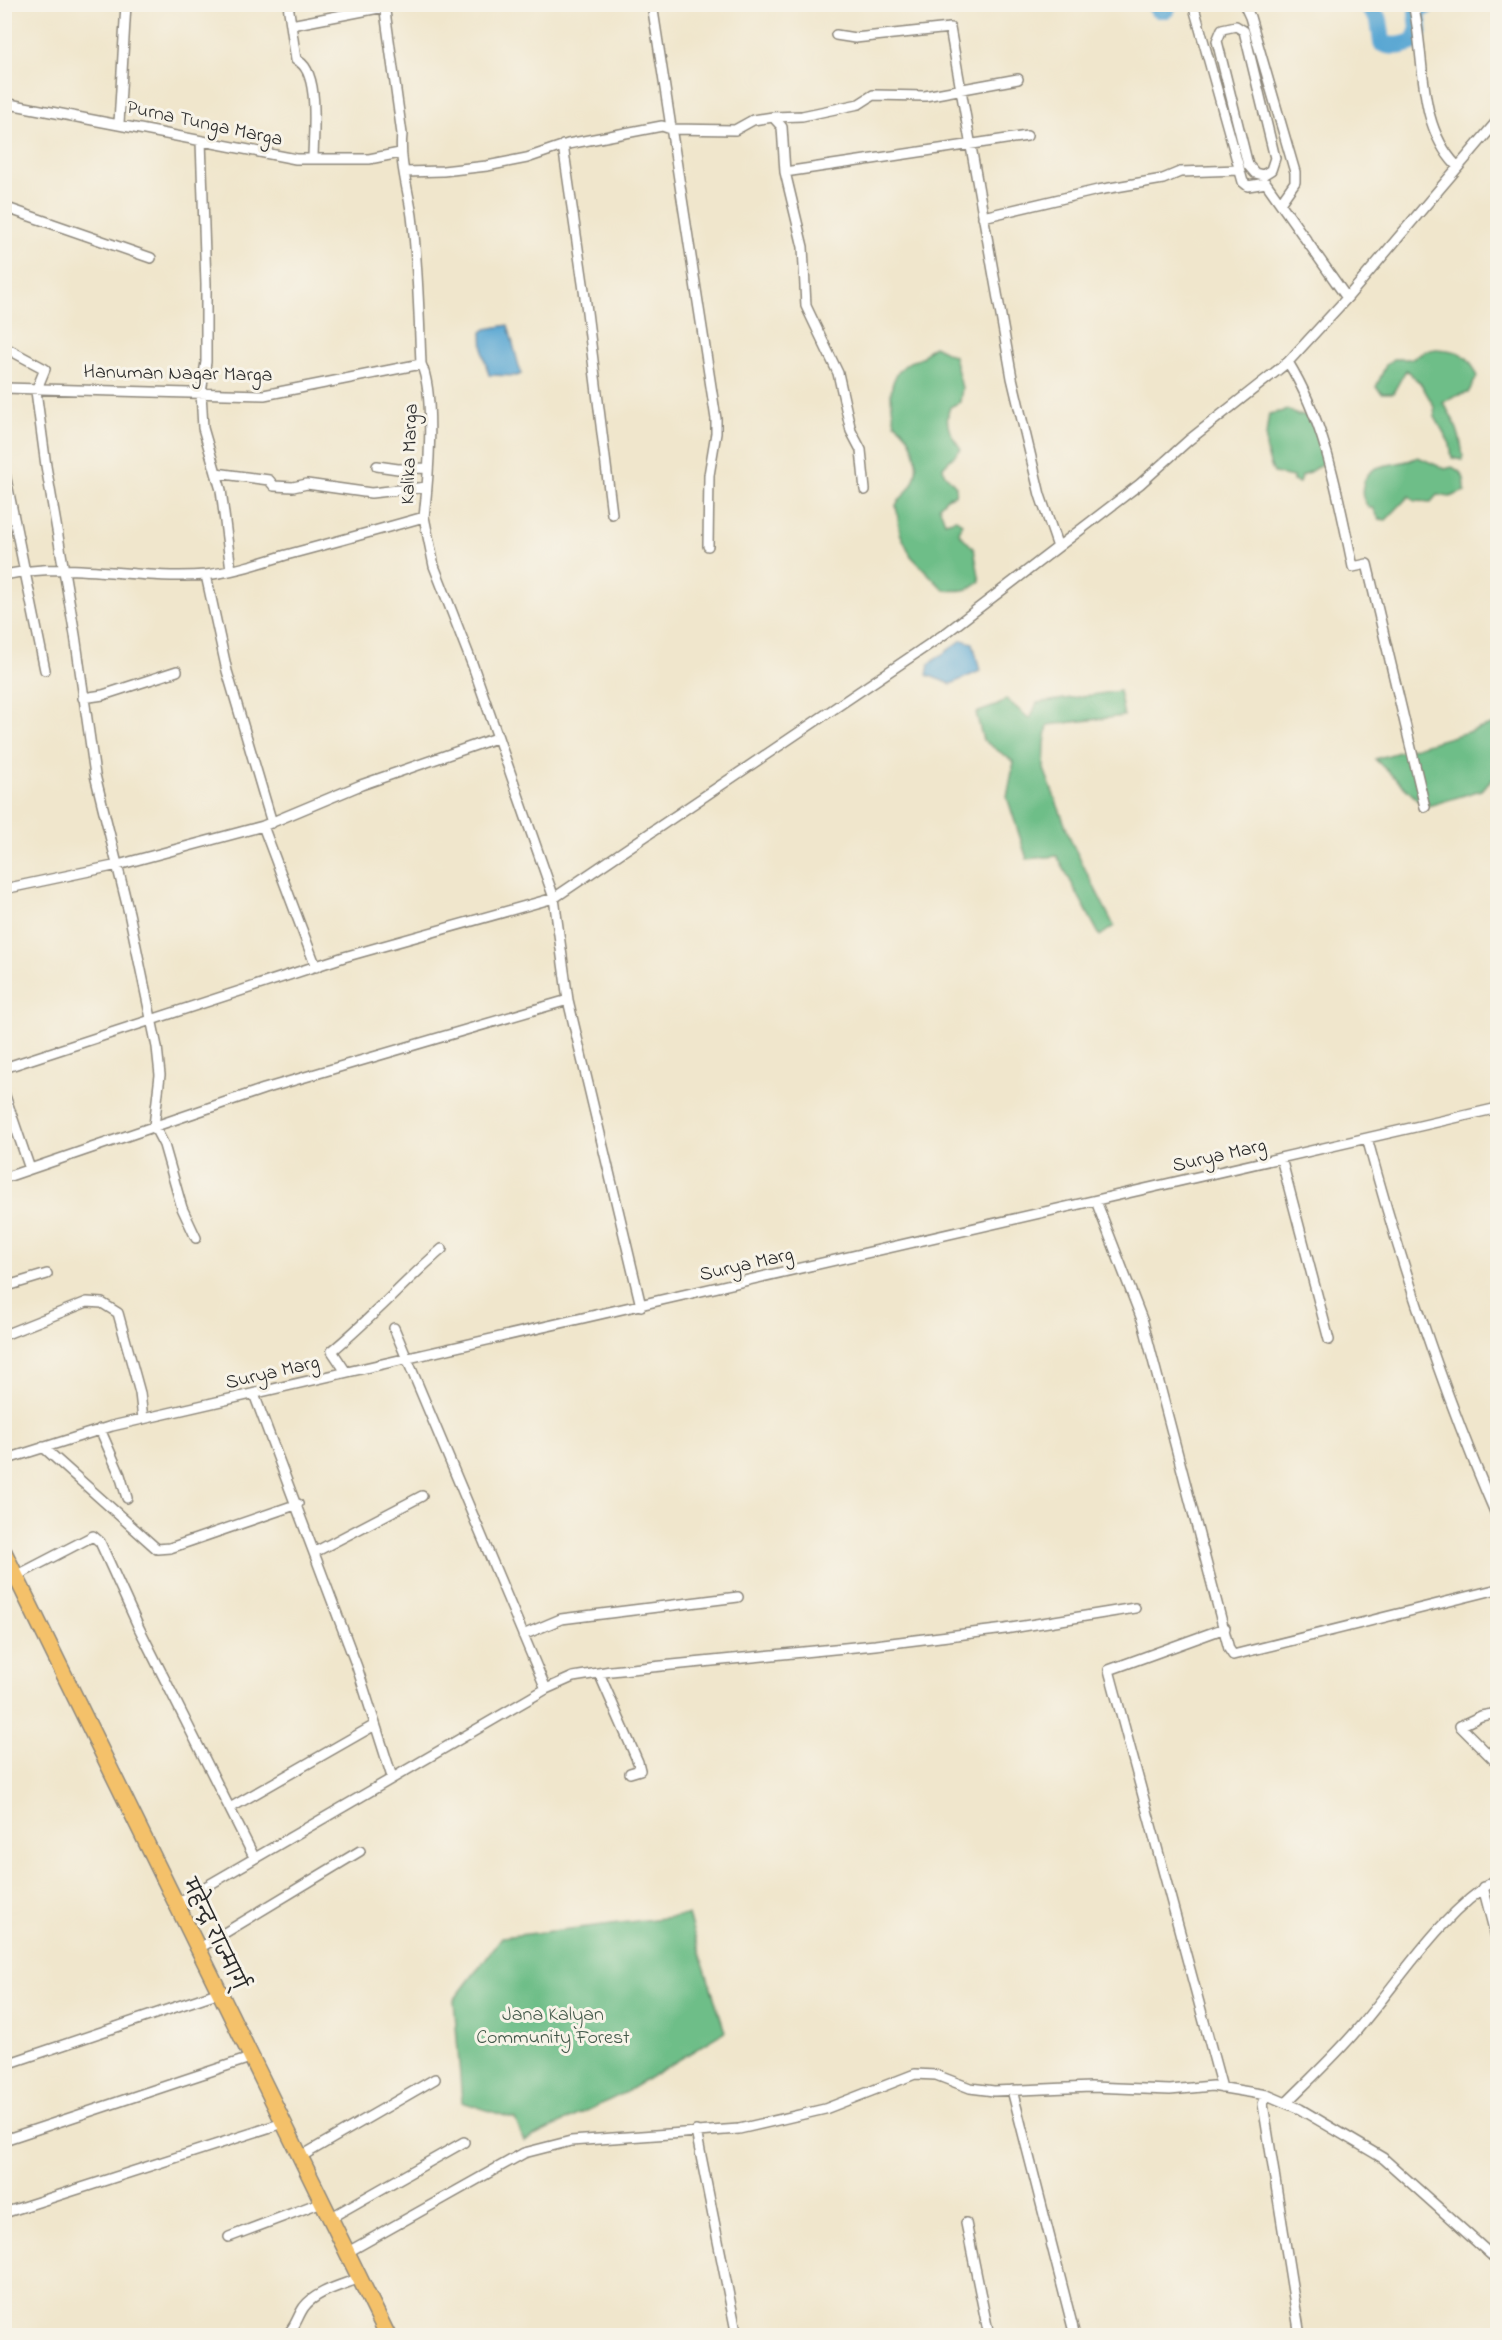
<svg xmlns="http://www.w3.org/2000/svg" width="1502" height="2340" font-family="'Indie Flower','Playpen Sans Deva',sans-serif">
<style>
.forest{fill:#6ebe88;stroke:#4c745a;stroke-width:1.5}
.water{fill:#5aa7d3;stroke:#42697f;stroke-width:1.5}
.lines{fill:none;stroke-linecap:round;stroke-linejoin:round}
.river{stroke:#5aa7d3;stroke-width:18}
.minor-casing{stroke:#8e887c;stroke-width:12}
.trunk-casing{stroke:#8e887c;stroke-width:18}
.minor{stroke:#fff;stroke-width:9}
.trunk{stroke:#f4c16a;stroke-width:15}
.labels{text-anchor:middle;stroke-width:6;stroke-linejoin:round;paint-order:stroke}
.street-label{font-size:20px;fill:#2b2b2b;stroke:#f7f3e8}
.park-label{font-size:20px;fill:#425849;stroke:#f7f3e8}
</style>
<rect width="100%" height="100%" fill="#f7f3e8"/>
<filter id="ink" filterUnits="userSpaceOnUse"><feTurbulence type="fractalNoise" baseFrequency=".0167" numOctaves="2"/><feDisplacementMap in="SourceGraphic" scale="12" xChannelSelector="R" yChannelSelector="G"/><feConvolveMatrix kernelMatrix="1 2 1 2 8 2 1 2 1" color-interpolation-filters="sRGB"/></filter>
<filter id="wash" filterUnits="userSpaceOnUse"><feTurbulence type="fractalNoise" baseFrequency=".008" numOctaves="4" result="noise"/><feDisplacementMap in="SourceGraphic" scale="24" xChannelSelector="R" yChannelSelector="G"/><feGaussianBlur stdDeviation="1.35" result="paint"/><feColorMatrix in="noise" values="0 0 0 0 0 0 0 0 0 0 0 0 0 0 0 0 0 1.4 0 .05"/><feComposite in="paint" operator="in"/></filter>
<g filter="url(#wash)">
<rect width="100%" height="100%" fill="#f0e6cc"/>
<path class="forest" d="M934 346 954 356 962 388 960 402 950 407C943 424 951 435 961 449L943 467 944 473 956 486 955 495 948 497 939 506 945 522 956 519 962 523 959 533 974 549 980 581C971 592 957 591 944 590L911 556 900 533 896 505C901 497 909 491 913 482 922 462 912 434 895 423 890 401 886 378 908 363 911 360 917 361 921 358 926 354 927 349 934 346Z
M1436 349C1459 350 1470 354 1477 377L1468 393 1452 397 1443 403C1456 421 1462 438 1463 460L1452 458 1450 444 1435 417 1434 406 1421 384 1406 370 1393 393H1382L1376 387 1386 365 1393 359H1412L1425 351Z
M1289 410 1297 415H1308L1320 432 1328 455 1324 463 1301 477 1299 483 1293 481V477L1274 473C1263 450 1265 439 1269 414Z
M1418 457 1445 469 1452 467C1464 473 1465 478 1465 491L1450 497 1437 495 1431 502 1415 501 1409 496 1386 520 1379 519 1373 508H1369C1363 500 1361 495 1363 486 1367 458 1401 468 1418 457Z
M1119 691 1124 716 1048 725 1045 743 1044 769 1072 843 1114 926 1100 936 1057 856 1027 859 1007 797 1014 762 983 740 976 713 998 705 1006 699 1030 719 1037 703Z
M1495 724 1497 774 1481 790 1425 807 1375 759Z
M688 1915 725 2032 624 2093 524 2141 515 2119 462 2102 454 2000 502 1937Z"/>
<path class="water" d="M508 325 521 374 517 376 489 375 483 354 482 332 486 329Z
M962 640 973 643 980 671 951 684 927 675 929 664Z"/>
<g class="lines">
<path class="river" d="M1154 4 1158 9H1166L1169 4
M1366 4 1379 20 1382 43C1393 48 1403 46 1414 41L1419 29 1417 12 1429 4"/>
</g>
</g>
<g filter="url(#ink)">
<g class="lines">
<defs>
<path id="minor" d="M288 4 296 60C321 69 313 136 313 159
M652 4 716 419V433L709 475 708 546
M1193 4 1243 182 1248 186 1266 183 1347 298
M1244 4 1250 17 1295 172V182L1281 202
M1413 4C1426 57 1416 123 1456 165
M291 25 384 7
M1236 26 1244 31 1275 158 1271 170 1263 175 1255 173 1248 165 1217 41 1222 29Z
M836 35 855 38 950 28 1012 378 1040 495 1058 547
M4 103 296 159H369L400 153
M773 117 802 116 859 104 873 95 925 96 1018 79
M119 123 126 4
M201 141 206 284V362L201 392 203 428 221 490 231 570
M563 145 586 304 612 514
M405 172 443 171 487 166 527 158 568 144 662 126 671 129 735 130 753 120 773 117 782 127 785 172 803 247 806 306 838 373 851 431 861 450 865 490
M785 172 1027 136
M4 207 151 258
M983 217 1098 190 1163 179 1180 172 1239 170
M4 347 45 369 36 391 46 466 75 635 95 775 129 913 157 1047 160 1075 154 1126 164 1145 182 1208 196 1238
M1288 362C1326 424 1338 496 1353 567L1367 564 1425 807
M4 388 264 395 421 364
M377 466 398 469 426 468
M4 469 45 670
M216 473 269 480 274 486 293 487 307 484 371 493 427 487
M424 517 434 566 473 666 554 898 568 1000 641 1306
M4 575C75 560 138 581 206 575 233 572 260 563 286 555 332 543 378 530 424 517 428 482 436 395 421 364 419 315 418 265 412 216 408 189 399 161 402 134L384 4
M206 575 227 671 272 823
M83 698 103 695 177 671
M263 826 316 967
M4 889 118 865 263 826 361 785 496 738
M4 1068 344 957 554 898 946 633 1140 484 1189 440 1288 362 1347 298 1498 120
M4 1093 30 1169
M1367 1138C1402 1268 1444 1395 1498 1519
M1281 1158 1329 1340
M4 1178 264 1089 568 1000
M1096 1201 1143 1322 1229 1649 1233 1655 1498 1589
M4 1287 47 1274
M394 1328 546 1689
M4 1335 87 1302 102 1303 118 1313 140 1393 143 1419
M346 1372 332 1351C371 1319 404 1282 442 1249
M254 1394 357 1667 392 1777
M100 1429 120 1475 127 1498
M43 1447 157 1549 170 1548 298 1504
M4 1460 112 1426 1498 1108
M315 1552 422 1496
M16 1576 93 1536 100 1542 139 1628 254 1857
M523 1635 561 1619 738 1597
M599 1673 638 1762 640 1770 630 1773
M1498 1713 1481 1716 1460 1726 1498 1764
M230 1808 375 1725
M1483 1887 1498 1945
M176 1904 546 1689 573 1677 611 1671 875 1645 1005 1629 1135 1608
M198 1949 360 1851
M4 2065 220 1992
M1222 2088 1109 1670 1225 1628
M1012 2090 1075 2336
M1267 2095 1263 2104 1300 2336
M1286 2103C1310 2079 1335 2056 1357 2030 1402 1978 1438 1916 1498 1878
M696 2131 737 2336
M4 2140 253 2057
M300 2157 435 2079
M4 2213 283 2123
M330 2218 464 2142
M966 2223 989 2336
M229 2237 322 2202
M348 2252 524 2153 571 2141 739 2129 825 2109 915 2074 936 2075 970 2088 994 2091 1091 2087 1170 2090 1212 2086 1267 2095 1300 2109 1383 2158 1498 2261
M286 2336C296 2327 297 2317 304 2307 316 2291 343 2285 360 2278"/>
<path id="trunk" d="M4 1552 388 2336"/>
</defs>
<use href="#minor" class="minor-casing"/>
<use href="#trunk" class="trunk-casing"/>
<use href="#minor" class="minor"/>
<use href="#trunk" class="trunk"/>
</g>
</g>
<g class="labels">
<g class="street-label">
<text transform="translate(205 122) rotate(12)" y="7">Purna Tunga Marga</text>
<text transform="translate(178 372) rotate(1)" y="7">Hanuman Nagar Marga</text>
<text transform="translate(408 454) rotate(-88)" y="7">Kalika Marga</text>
<text transform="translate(1219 1154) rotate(-13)" y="7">Surya Marg</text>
<text transform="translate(746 1263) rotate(-13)" y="7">Surya Marg</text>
<text transform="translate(272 1371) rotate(-13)" y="7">Surya Marg</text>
<text transform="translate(215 1934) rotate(64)" y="7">महेन्द्र राज्मार्ग्</text>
</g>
<g class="park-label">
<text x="553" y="2020">Jana Kalyan<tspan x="553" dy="23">Community Forest</tspan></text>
</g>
</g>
<rect width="1502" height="2340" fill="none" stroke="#f7f3e8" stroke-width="24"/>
</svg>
